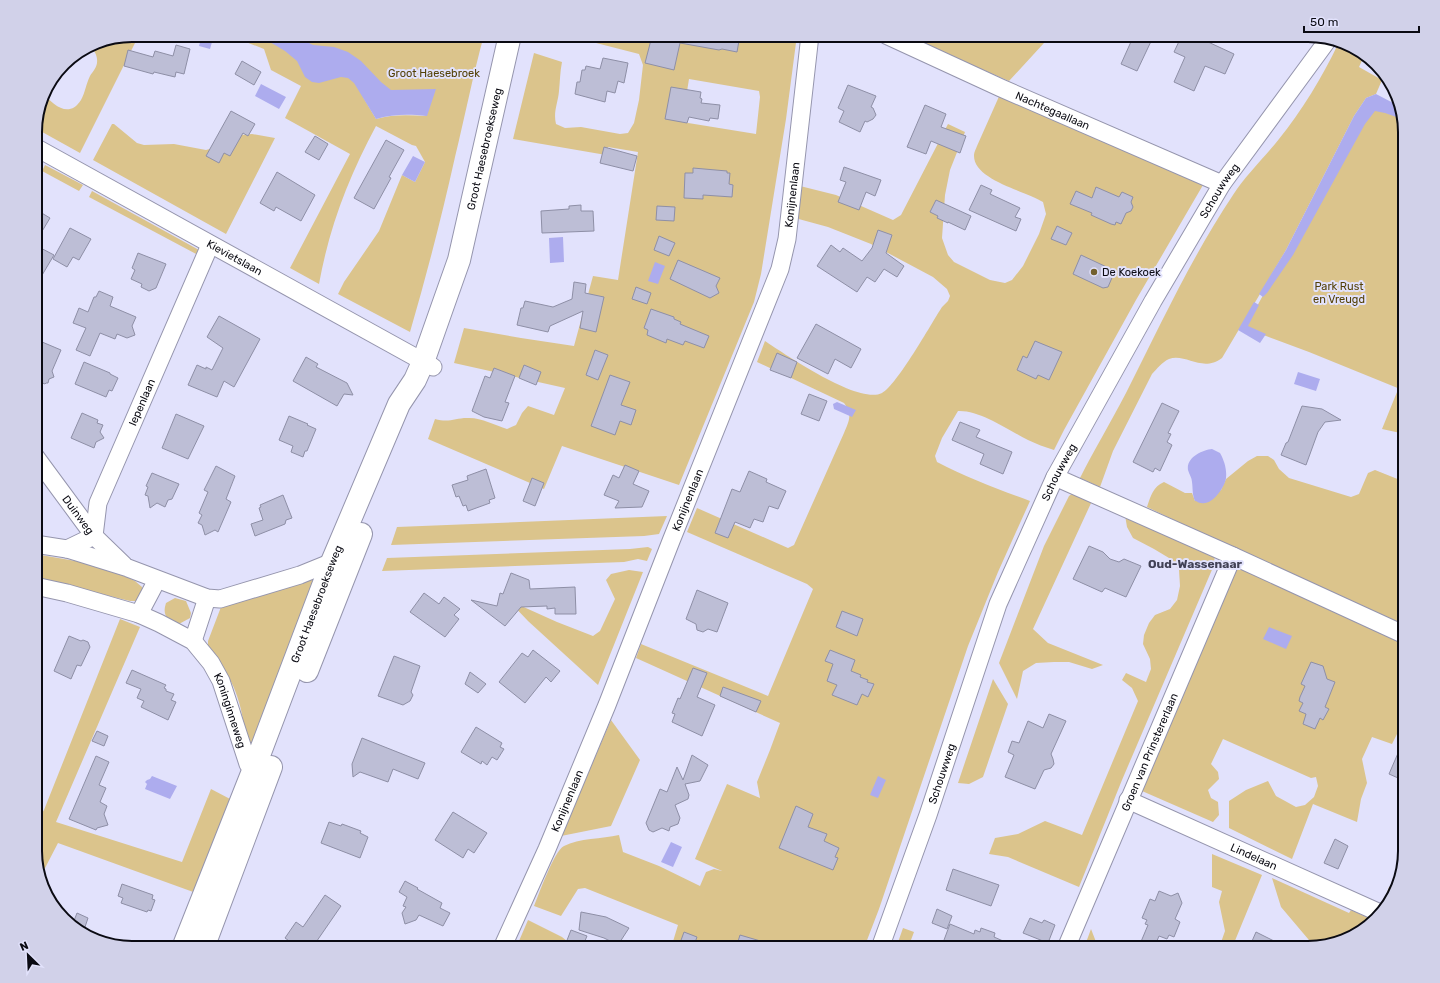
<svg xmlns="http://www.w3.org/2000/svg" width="1440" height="983" font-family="Rubik,sans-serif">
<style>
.green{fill:#dbc48c;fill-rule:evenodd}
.water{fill:#adacee}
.building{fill:#bdbed6;stroke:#8e8fa6}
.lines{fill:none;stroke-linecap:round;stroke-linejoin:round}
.minor-casing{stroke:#9595ad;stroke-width:19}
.tertiary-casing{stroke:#9595ad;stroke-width:24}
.minor{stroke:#fff;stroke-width:17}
.tertiary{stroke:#fff;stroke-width:22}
.poi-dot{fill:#73602e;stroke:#e2e2fc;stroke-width:1.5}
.labels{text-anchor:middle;stroke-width:4;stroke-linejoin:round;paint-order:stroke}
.park-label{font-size:11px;fill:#534006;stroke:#e2e2fc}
.street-label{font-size:11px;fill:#0a0a12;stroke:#e2e2fc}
.poi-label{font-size:11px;fill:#0a0a12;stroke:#e2e2fc;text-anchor:start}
.neighbourhood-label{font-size:12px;font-weight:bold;fill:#414155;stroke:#e2e2fc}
.rim{fill:none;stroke:#0a0a12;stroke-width:2}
</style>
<rect width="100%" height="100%" fill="#e2e2fc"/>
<path class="green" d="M132 35H139L80 153 35 128 43 93C53 105 69 119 81 100 85 93 86 84 90 76 93 71 98 67 97 59 97 55 93 49 91 45L95 42Z
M228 35H484C473 75 465 116 455 157 442 215 427 274 410 332L338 294 344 282 379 231 402 175 415 182 425 162 416 146 412 145 376 126C349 176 329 228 319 284L290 268 350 154 285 118 301 86 271 70 264 49ZM363 97 427 116C409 115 393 114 376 119Z
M565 35H640L655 37V35H797L786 119 761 274 754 302 679 485 562 446 544 489 428 439 435 419C449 423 455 418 467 418 480 417 495 425 507 429L516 425 522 413 528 406 554 415 565 388 454 363 464 328 521 338 574 346 593 276 618 280 638 152 608 147 606 155 513 139 534 53 562 62C560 72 560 81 559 91 558 103 553 112 556 124L565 128 581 127 620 134 628 133 634 123 639 100 643 65 639 54ZM689 79 759 91 760 97 756 134 682 122Z
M902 35H1049L1044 43 1009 81Z
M1338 44 1362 51 1365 54 1359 67 1382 80 1376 94 1366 98 1354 116 1286 250 1222 358C1202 373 1186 353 1169 359 1162 362 1157 369 1152 374L1113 451 1100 487 1080 478C1094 450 1111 422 1126 393 1160 326 1191 258 1233 195 1245 176 1264 158 1279 139 1301 112 1323 76 1338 44Z
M1001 92 1203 185 1136 300 1064 430 1054 450C1045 447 1036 444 1028 440 1008 430 980 410 958 411L942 438 935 456 937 462C967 478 998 489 1030 501L998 572 968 646 879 909 864 948H671L678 925 585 888 578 889 561 916 534 906C539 894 554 851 564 846 579 838 602 839 619 835L623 852 659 866 700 886 706 872 714 869 722 871 695 859 727 784 760 798 757 782 770 750 780 723 636 658 641 644 768 696 813 589 807 584 687 532 697 508 788 548 794 545 844 433C849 421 853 414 844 403L757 362 765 341C786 355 859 405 882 393 897 385 931 324 942 307L948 301 950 296 947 289 933 277 871 244 828 227 795 218 800 186 836 195 893 220 901 215 948 124 965 132 950 170 945 195 942 238 948 255 954 262 990 280 1005 283 1012 280 1023 266 1039 234 1046 214 1043 202C1026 191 973 180 974 155 974 152 976 149 977 146Z
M1367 107 1401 117 1405 132V391L1309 352 1245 328Z
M112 124H114L137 143 144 145 174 144 206 150 213 148 241 135 252 134 275 138 226 234 93 160Z
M45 165 83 185 79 191 42 171Z
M92 191 199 250 198 255 89 197Z
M1397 392H1405V434L1382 429Z
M1257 456H1268L1274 460 1279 469 1289 478 1351 497 1359 494 1368 473 1375 470 1405 482V631L1147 507C1151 495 1153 487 1164 482L1185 493H1192L1195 501 1221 490 1226 479 1248 461Z
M1073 493 1092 501 1033 629 1048 643 1103 665 1092 669 1069 662H1054L1036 663 1023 671 1017 699 999 663 1044 546 1069 496Z
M1125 515 1215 552 1214 565 1122 780 1079 887 1008 857 989 854 995 838 1018 834 1045 821 1082 835 1138 701 1132 688 1122 680 1126 673 1146 682 1151 669 1150 659 1143 644 1144 635 1149 623 1155 615 1170 609 1177 600 1180 586 1179 570 1169 558 1154 549 1133 538 1127 527Z
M667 516 659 534 644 536 391 545 397 527Z
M648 547 652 549 647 561 638 559 624 562 382 571 387 558 630 549Z
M35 554 87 563 125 576 135 581 142 587 143 594 136 601H130L35 578Z
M1242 564 1405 640V725L1400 728 1392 744 1372 737 1362 759 1367 783 1361 799 1357 822 1313 804 1292 859 1229 828V801L1246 790 1268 781 1276 796 1296 807 1305 805 1314 797 1318 786 1316 777 1311 778 1223 739 1211 764 1218 772 1219 779 1208 790 1211 798 1218 802 1219 815 1213 822 1142 791 1234 571Z
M629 570 643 572 598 685 528 621 508 600 557 622 593 636 600 631 615 599 606 580 611 574Z
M316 574 313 580 249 760C245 733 243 702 229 678 223 667 215 657 208 647V641L221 607Z
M175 598 186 601 191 613 190 618 179 624C167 620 162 616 166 603Z
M120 619 140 627 56 822 182 862 211 789 232 800 196 893 58 843 44 870 40 873 35 857V824L44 810Z
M993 679 1008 704 983 777 969 784 958 783Z
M611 720 640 760 611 826 561 836Z
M1212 854 1262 875 1232 948H1219L1225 931 1219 902 1222 891 1212 887Z
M1272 878 1349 913 1351 910 1373 920 1356 935 1314 946 1281 907Z
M1395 884 1389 904 1384 901 1389 887Z
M528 920 562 937 573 946 572 948H516Z
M903 928 914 932 908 948H896Z
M1091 929 1098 947 1099 948H1084Z"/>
<path class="water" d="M202 35H214L210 49 199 46Z
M258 35H293L313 45 334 47 348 52 361 61 381 82 391 90 436 89 427 116C409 114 393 114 376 119L354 83 348 78 341 77 319 83 312 82 305 77 297 61 285 51Z
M261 84 286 97 279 109 255 96Z
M1376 94 1399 106 1402 119 1385 113 1375 111 1365 124 1293 255 1267 293 1263 297 1259 294 1286 250 1354 116 1366 98Z
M413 156 425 162 415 182 402 175Z
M563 237 564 262 550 263 549 238Z
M655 262 665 266 658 284 648 281Z
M1254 302 1259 305 1248 326 1266 334 1260 343 1238 330Z
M1298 372 1320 379 1316 391 1294 384Z
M837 402 856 410 852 417 834 409 833 404Z
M1212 449 1220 453C1224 460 1227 469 1226 478 1225 487 1212 506 1201 503 1198 503 1197 501 1195 501 1192 494 1193 489 1192 482 1192 478 1189 474 1188 470 1186 457 1203 450 1212 449Z
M1269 627 1292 636 1286 649 1263 639Z
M152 776 177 786 170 799 145 789 147 784 145 782 147 780 150 779Z
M878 776 886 780 878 798 870 795Z
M671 842 682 847 673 867 661 862Z"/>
<path class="building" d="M672 35H740L737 52 722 49 719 50 680 43 674 70 645 63 652 36 671 40Z
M1134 35H1154L1137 71 1121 64Z
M1182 35H1193L1234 54 1225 74 1205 66 1194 91 1174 82 1185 57 1174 52Z
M176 45 190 49 184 74 176 72 175 77 154 72 153 74 124 66 128 50 153 57 155 51 173 56Z
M603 58 628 63 624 83 618 81 615 93 607 91 605 102 575 94 577 82H580L582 70H585L586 66 600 69Z
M242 61 261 72 254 85 235 74Z
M848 85 876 96 871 107 873 108 876 115 873 119 867 122 865 121 860 132 839 122 844 111 838 108Z
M671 87 701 92 700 98 702 99 701 103 720 105 718 119 710 118 709 121 689 117 687 123 665 119Z
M925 105 946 114 941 127 966 136 960 153 931 141 926 154 907 147Z
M231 111 255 124 248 136 243 133 230 156 224 153 219 163 206 156Z
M315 136 328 144 319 160 305 152Z
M386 140 404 150 389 177 391 178 374 209 354 198Z
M604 147 637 156 633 171 600 163Z
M844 167 881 180 875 196 866 192 859 210 838 202 846 182 840 180Z
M693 168 727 171V173H730L729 184 733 185 732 197 703 195V199L684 198 685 173H693Z
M277 172 315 195 301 221 276 207 274 211 260 203Z
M981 185 992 190 990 194 1020 208 1015 217 1021 219 1016 231 969 210Z
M1096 187 1119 197 1122 192 1133 197 1131 202 1133 207 1131 211 1126 213 1121 224 1116 222 1115 225 1111 224 1091 215 1092 213 1070 204 1076 191 1092 198Z
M936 200 971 216 965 230 948 222V223L937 218 938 216 930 212Z
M581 205V211H593L594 231 542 233 541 211 569 209V206Z
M657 206 675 207 674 221 656 220Z
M35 209 50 218 35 243Z
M1057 226 1072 233 1066 245 1051 239Z
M70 228 91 239 79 260 73 257 67 267 53 259Z
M878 230 892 235 886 253 904 266 897 277 884 269 875 282 867 277 857 292 817 266 831 245 840 252 843 248 862 261 872 248Z
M659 236 675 243 669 256 654 250Z
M35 245 54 255 35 287Z
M138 253 166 264 156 288 149 291 141 287 142 284 131 279 135 270 132 268Z
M1081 255 1111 269 1114 273 1108 287 1103 288 1073 274Z
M678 260 720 278 716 286 719 293 710 298 670 279Z
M574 282 586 284 585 293 604 297 596 332 580 328 583 311 550 326 548 332 517 325 521 308H523L525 301 553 307 572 299Z
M636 287 651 293 647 304 632 299Z
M99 291 113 297 110 306 136 317 132 326 135 335 127 338 117 334 115 339 100 333 90 356 76 350 86 328 73 323 79 308 88 312 94 297H96Z
M651 309 674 317V319L681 322 680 324 709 336 704 348 685 341 683 345 667 339 666 343 647 335 648 330 644 328Z
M219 316 260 339 234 387 224 381 217 397 188 385 197 365 206 369V367L212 370 223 348 207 337Z
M816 324 861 349 851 368 835 359 828 374 797 358Z
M35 339 61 350 52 371 54 377 49 379 48 383H46L45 384 35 380Z
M1035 341 1062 352 1049 380 1038 375 1036 379 1017 370 1023 356 1027 358Z
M595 350 608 355 598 380 586 375Z
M777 353 797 362 791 378 770 370Z
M306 357 318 364 316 367 347 383 353 395 344 394 337 406 293 381Z
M84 362 110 373V374L118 378 112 391 109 390 106 397 75 384Z
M524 365 541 372 536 385 519 378Z
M494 368 515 376 505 402 509 403 502 421 484 417 472 411 485 376 490 378Z
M610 375 630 382 621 405 636 410 631 425 620 421 615 435 591 426Z
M809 394 827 401 819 421 801 414Z
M1162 403 1179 411 1168 433 1171 434 1167 442 1172 445 1160 471 1155 468 1153 472 1133 462Z
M1302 406 1322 409 1341 420 1325 422 1318 432 1306 465 1281 455 1286 443 1288 442Z
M82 413 98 420 97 423 103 425 100 432 104 438 96 442 94 448 71 438Z
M176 414 204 426 188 459 162 448Z
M289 416 308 424 307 425 316 429 307 451H305L303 457 291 452 293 446 279 440Z
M960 422 980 430 976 437 1012 452 1003 474 980 464 984 454 952 440Z
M625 465 639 471 633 484 649 491 642 507 615 508 619 501 604 495 613 475 619 478Z
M216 466 235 476 226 499 231 502 218 532 215 530 205 535 202 525 198 523 202 515 199 513 208 492 204 490Z
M486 469 495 498 489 500 490 503 468 511 466 505 463 506 459 496 456 497 452 485 468 480 467 476Z
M749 471 767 479 766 482 786 491 778 509 769 506 763 522 754 519 750 528 735 522 728 538 715 533 732 489 740 492Z
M152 473 179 484 172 499 168 500 165 507 157 503 150 508 148 496 145 495 148 487 146 486Z
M532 478 544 483 535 506 523 501Z
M283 495 292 518 286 520 285 524 255 536 251 524 263 520 259 508 261 507 260 505Z
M1089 546 1103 552 1110 559 1119 562 1124 559 1141 566 1126 597 1105 588 1102 592 1073 579Z
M511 573 529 580 530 589 575 587 576 614H555V608L547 609V606L521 607 505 626 471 600 497 606 500 593 503 594Z
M697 590 728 603 717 632 708 629 703 632 697 630 696 624 686 619Z
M424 593 439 604 444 597 460 609 454 615 459 619 445 637 410 612Z
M842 611 863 619 857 636 836 627Z
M69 636 81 641 83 640 88 642 90 647 81 666 77 665 71 679 54 671Z
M533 650 560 671 551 682 546 677 525 703 499 682 522 653 528 657Z
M830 650 855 660 851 671 861 675 860 677 868 680 867 682 874 684 868 697 862 694 857 705 832 695 837 685 827 681 833 664 825 661Z
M394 656 420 666 411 692 413 695 410 701 403 705 378 696Z
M1311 662 1323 666 1327 679 1335 682 1325 707 1329 709 1323 720 1320 718 1315 729 1303 724 1306 714 1299 711 1303 703 1299 701 1300 697 1305 686 1301 684Z
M693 668 707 673 697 697 715 705 702 736 672 722 675 714 672 713 678 698 680 699Z
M132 670 166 685 164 688 166 689V691L174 694 171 700 176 702 168 720 141 707 144 701 137 698 141 689 126 683Z
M470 672 486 684 478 693 465 684Z
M723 687 761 701 756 712 720 696Z
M1049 714 1066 721 1051 754 1053 759 1054 764 1051 768 1044 770 1035 789 1005 777 1014 755 1008 752 1012 741 1019 743 1028 721 1043 728Z
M476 727 502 743 500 747 504 749 497 760 492 757 487 765 482 761 481 764 461 752Z
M97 731 108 736 104 746 92 741Z
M1405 737V781L1389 774Z
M362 738 425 763 418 779 393 769 388 782 360 772 353 777 352 764Z
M692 755 708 765 700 781 685 784 689 795 688 799 675 805 680 818 678 824 670 827 669 831 662 828 653 832 649 830 646 823 660 789 667 792 677 767 683 780Z
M96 756 109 762 99 785 106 788 100 802 107 806 104 814 108 825 97 828 96 830 69 819Z
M796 806 813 814 808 827 827 834 824 841 839 848 835 857 838 858 833 870 779 848Z
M453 812 487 833 474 853 468 849 463 858 435 840Z
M329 822 341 826 342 824 361 831 360 833 368 837 360 858 321 843Z
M1335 839 1348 846 1338 869 1324 863Z
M953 869 999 885 991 906 946 890Z
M405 881 418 888 417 889 442 903 440 908 450 913 443 926 419 915 416 920 405 924 402 913 406 907 403 906 407 897 399 892Z
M122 884 153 895 152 899 155 900 151 911 148 910 147 912 121 903 123 898 118 896Z
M1159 891 1171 896 1178 893 1182 903 1175 919 1180 922 1174 937 1169 935 1167 939 1159 936 1154 948H1150L1140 944 1148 925 1145 924 1147 920 1142 918 1150 899 1155 901Z
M325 895 341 906 312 948H299L285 938 296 922 303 927Z
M937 909 952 916 947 929 932 923Z
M581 912 606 917 629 928 618 945 604 938 579 930Z
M77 913 88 918 84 930 72 926Z
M1030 918 1042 923 1044 920 1055 925 1048 943 1023 933Z
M950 924 974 934 975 930 980 932 981 928 995 933 994 937 1019 948H941Z
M571 930 587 936 582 948H564Z
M684 932 697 937 693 948 680 943Z
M1256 932 1288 948H1249Z
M740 935 774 945 773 948H736Z"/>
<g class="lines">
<defs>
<g id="minor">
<path id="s1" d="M886 35 1001 88 1222 184"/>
<path id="s2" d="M35 147 433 367"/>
<path id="s3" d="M35 456 94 536 124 565"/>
<path d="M1055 477 1233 556 1405 635"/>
<path d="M35 544 67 549 128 568 207 598 220 599 300 575 332 562 340 561"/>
<path id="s4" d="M67 549 94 536 98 503 210 245"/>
<path id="s5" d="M35 586 67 593 139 614 159 623 193 641 211 663 221 681 248 764 253 771 261 774"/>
<path d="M139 614 157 580"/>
<path d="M193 641 207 598"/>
<path id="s6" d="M1128 800 1380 913"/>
<path id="s7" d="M502 948 547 849 607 705 671 541 780 269 787 239 810 35"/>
<path id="s8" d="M880 948 928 815 998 604 1055 477 1153 301 1222 184 1327 41"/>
<path id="s9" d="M1066 948 1233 556"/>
</g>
<g id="tertiary">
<path d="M307 671 361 534"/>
<path id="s10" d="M183 948 253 771 332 562 399 404 415 380 423 362 442 308 459 260 510 35"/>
<path d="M203 948 271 767"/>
</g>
</defs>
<use href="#minor" class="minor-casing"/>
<use href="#tertiary" class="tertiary-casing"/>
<use href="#minor" class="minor"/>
<use href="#tertiary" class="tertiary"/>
</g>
<circle class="poi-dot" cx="1094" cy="272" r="4"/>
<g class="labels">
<g class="park-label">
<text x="434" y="77">Groot Haesebroek</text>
<text x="1339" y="290">Park Rust<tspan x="1339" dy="13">en Vreugd</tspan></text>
</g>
<g class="street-label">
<text dy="4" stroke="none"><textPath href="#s1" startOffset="183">Nachtegaallaan</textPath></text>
<text dy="4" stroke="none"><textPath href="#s10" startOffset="856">Groot Haesebroekseweg</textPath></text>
<text dy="4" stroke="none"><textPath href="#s8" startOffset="833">Schouwweg</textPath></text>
<text dy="4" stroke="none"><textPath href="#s7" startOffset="809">Konijnenlaan</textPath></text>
<text dy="4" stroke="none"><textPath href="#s2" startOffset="228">Kievietslaan</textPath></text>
<text dy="4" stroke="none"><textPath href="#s4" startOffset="173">Iepenlaan</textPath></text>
<text dy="4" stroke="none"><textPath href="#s8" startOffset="509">Schouwweg</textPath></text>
<text dy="4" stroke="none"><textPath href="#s7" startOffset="485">Konijnenlaan</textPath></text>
<text dy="4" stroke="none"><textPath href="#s3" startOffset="73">Duinweg</textPath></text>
<text dy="4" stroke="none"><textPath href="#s10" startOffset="369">Groot Haesebroekseweg</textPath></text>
<text dy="4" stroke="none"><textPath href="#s5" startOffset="248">Koninginneweg</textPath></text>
<text dy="4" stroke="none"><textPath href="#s9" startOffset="213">Groen van Prinstererlaan</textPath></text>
<text dy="4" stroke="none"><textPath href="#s8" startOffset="185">Schouwweg</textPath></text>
<text dy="4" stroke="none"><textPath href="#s7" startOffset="161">Konijnenlaan</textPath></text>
<text dy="4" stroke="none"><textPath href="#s6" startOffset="138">Lindelaan</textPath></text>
</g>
<g class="poi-label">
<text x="1102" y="276">De Koekoek</text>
</g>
<g class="neighbourhood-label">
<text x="1195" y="568">Oud-Wassenaar</text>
</g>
</g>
<path d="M0 0H1440V983H0ZM132 42H1308A90 90 0 0 1 1398 132V851A90 90 0 0 1 1308 941H132A90 90 0 0 1 42 851V132A90 90 0 0 1 132 42Z" fill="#d1d1e9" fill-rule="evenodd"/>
<path class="rim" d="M132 42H1308A90 90 0 0 1 1398 132V851A90 90 0 0 1 1308 941H132A90 90 0 0 1 42 851V132A90 90 0 0 1 132 42Z"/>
<g transform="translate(28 955) rotate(336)" stroke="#e2e2fc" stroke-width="3" paint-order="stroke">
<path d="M0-3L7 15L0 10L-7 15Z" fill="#0a0a12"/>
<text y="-6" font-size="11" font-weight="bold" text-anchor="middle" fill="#0a0a12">N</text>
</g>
<path d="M1304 26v6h115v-6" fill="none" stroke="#0a0a12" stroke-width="2"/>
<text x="1310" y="26" font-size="12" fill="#0a0a12" stroke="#e2e2fc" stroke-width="3" paint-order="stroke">50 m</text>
</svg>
